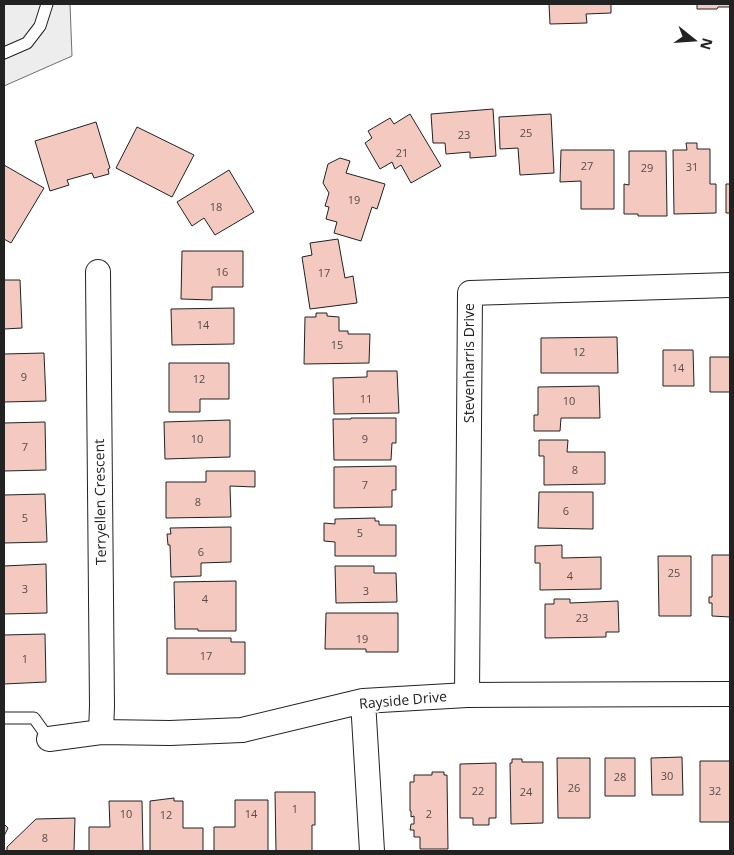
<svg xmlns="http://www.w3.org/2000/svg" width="734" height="855" font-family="'Open Sans',sans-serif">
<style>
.parking{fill:#ededed;stroke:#6f6f6f}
.building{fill:#f3c9c0;stroke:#222}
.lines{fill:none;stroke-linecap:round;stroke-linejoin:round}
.service-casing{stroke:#222;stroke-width:13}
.minor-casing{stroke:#222;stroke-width:26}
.service{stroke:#fff;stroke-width:11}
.minor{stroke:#fff;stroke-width:24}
.labels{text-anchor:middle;stroke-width:4;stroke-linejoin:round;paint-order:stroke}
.number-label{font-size:11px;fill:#564c4a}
.street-label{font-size:14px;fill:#222;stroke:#fff}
</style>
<rect width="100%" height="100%" fill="#fff"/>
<path class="parking" d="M4 4H70L72 56 4 86Z"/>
<path class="building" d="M549 4H611V13L586 14 587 23 550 24Z
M697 4H730V7H718L717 9H697Z
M493 109 496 156 470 158V152L446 154 445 143H433L431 114Z
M410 114 441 166 411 183 401 165 395 169 392 162 380 169 365 143 372 138 368 131 390 118 394 124Z
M551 114 554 173 520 175 518 148 500 149 499 117Z
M96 122 110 168 108 169 109 174 94 178 92 173 67 180 69 185 50 191 35 141Z
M137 127 194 155 172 197 116 168Z
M686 143H697V149H710V184H716V213L674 214 673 150H687Z
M561 150H614V209H581V181L560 182Z
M629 151H666L667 216H638V214H624V184L629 185Z
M340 158 350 161 346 173 385 184 377 209 372 207 361 241 334 233 337 222 326 219 329 207 325 206 329 193 323 183 328 164Z
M4 165 44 188 11 243 4 239Z
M229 170 254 212 215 235 204 218 192 226 177 202Z
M726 184H730V213H726Z
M338 239 345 278 353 276 357 303 310 309 302 257 312 255 310 243Z
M182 251H243V287H212V300L181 299Z
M4 280H20L22 328 4 329Z
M234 308V344L172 345 171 309Z
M316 313H327V316L339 317V331H348V334H370L369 363 304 364 305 317H316Z
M617 337 618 373H541V338Z
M663 350H693L694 386H663Z
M44 353 46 401 4 402V354Z
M710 357H730V392H710Z
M169 363H229V399H200V412H169Z
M367 371H397L399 413 334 414 333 378 367 377Z
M599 386 600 418H561L560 431H534V415H538V387Z
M351 418H396V443H392L391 460H334L333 419H351Z
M230 420V457L165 459 164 422Z
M45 422 46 470 4 471V423Z
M539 440H568L567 452H605V484L544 485V456H539Z
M396 466V490H392V507L334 508V467Z
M206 471H255V487L230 486 231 517 166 518V482H206Z
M539 492H593V529L538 528Z
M45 494 47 542 4 543V495Z
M375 518V521H379V525H396V556H335V542L324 541V523L335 524V519Z
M231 527V562L201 563V576L171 577 170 545H168L167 534H171L170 528Z
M562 545V558L601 557V589L540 590V563H535V546Z
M712 555H730V617L712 616V603H709V597H712Z
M658 556H691V616H659Z
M46 564 47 613 4 614V566Z
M335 566H374V573H396L397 602 336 603Z
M236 581V631H198V629H175L174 582Z
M554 599H570V603L618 601 619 632H606V637L545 638V604H554Z
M326 613H398V652H366V649H325Z
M45 634 46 682 4 684V635Z
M167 638H231V642H245V674H167Z
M682 757 683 795H652L651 758Z
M557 758H590V818H558Z
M605 758H635V796H605Z
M512 759H522V762H543V823L511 824 510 763H512Z
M700 761H730V822H700Z
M496 763V818H489V825H473V818H460V764Z
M432 772H444V775H447L448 849H420V837H414V830H410L411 824H414V816L411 817V811H410V782H414V775H432Z
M275 792H315V825H312V851H276Z
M174 798V801H183V828H203V851H150V801Z
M235 800H268V851H214V827H235Z
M109 801H142L143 851H89V827H110Z
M75 818 74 851H7V847L36 819Z
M4 824 8 828 4 836Z"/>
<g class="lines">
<defs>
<path id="service" d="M4 53 27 43 40 26 47 4
M4 718H34L49 739"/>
<path id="minor" d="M98 272 102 706 101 732
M467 695 470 293 730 285
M363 701 372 851
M49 739 101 732 170 733 242 730 363 701 467 695 730 694"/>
</defs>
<use href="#service" class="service-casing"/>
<use href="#minor" class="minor-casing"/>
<use href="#service" class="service"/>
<use href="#minor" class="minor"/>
</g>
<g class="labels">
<g class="number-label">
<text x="526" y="137">25</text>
<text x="464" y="139">23</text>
<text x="402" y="157">21</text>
<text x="587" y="170">27</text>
<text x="692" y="171">31</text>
<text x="647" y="172">29</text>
<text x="354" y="204">19</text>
<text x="216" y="211">18</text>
<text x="222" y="276">16</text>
<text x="324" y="277">17</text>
<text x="203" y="329">14</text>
<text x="337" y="349">15</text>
<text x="579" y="356">12</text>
<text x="678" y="372">14</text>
<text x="24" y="381">9</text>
<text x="199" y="383">12</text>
<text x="366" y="403">11</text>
<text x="569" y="405">10</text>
<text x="197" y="443">10</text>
<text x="365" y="443">9</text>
<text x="25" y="451">7</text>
<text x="575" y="474">8</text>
<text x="365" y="489">7</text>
<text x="198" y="506">8</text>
<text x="566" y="515">6</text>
<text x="25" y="522">5</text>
<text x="360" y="537">5</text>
<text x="201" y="556">6</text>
<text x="674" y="577">25</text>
<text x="570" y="580">4</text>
<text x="25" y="593">3</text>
<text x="366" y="595">3</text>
<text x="205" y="603">4</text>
<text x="582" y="622">23</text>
<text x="362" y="643">19</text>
<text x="206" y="660">17</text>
<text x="25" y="663">1</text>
<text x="667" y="780">30</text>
<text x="620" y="781">28</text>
<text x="574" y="792">26</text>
<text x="478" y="795">22</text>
<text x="715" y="795">32</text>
<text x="526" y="796">24</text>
<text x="295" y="813">1</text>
<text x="126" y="818">10</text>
<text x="251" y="818">14</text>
<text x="429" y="818">2</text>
<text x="166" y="819">12</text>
<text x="45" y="842">8</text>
</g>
<g class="street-label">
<text transform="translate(469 363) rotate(-90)" y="5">Stevenharris Drive</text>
<text transform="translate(100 502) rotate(-91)" y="5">Terryellen Crescent</text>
<text transform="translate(403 700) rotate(-5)" y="5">Rayside Drive</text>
</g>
</g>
<rect width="734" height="855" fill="none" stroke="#222222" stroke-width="10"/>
<g transform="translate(694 40) rotate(107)" stroke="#ffffff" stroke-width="4" paint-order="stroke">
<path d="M0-4L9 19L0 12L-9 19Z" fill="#222222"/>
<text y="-8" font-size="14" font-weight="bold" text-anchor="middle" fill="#222222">N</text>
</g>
</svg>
